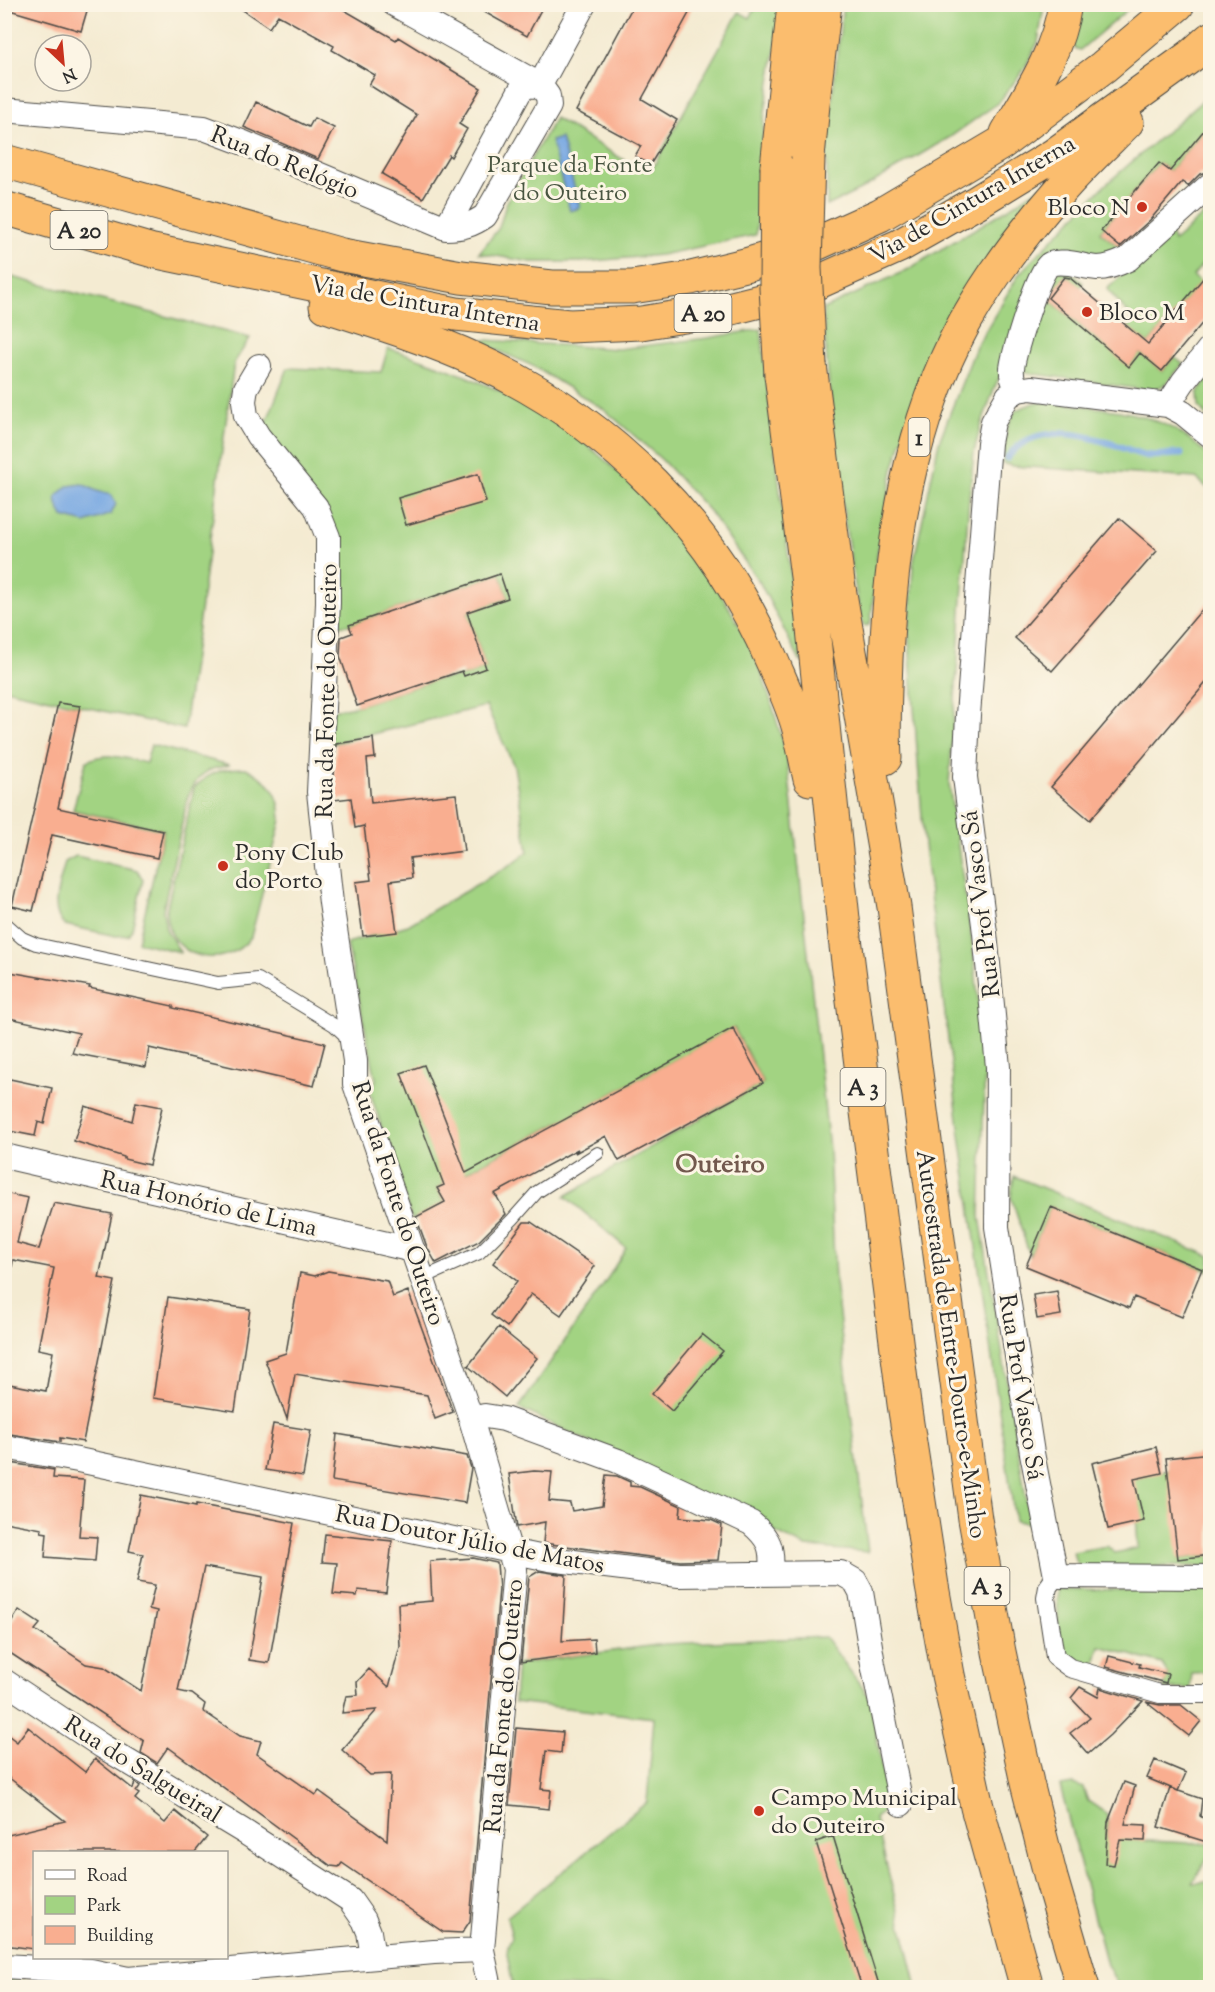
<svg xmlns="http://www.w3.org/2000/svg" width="1215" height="1992" font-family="'Sorts Mill Goudy',serif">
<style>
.green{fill:#a2d382;stroke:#667f56;stroke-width:1.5}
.water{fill:#78a8e2;stroke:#526a86;stroke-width:1.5}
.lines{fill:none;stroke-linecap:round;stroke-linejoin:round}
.stream{stroke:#78a8e2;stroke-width:7}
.building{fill:#f9ae90}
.service-casing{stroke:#494844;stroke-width:14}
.pedestrian-casing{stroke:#494844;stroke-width:20}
.minor-casing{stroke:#494844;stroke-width:26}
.motorway-casing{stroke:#494844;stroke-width:35}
.service{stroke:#fff;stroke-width:12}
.pedestrian{stroke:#fff;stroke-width:18}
.minor{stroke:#fff;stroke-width:24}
.motorway{stroke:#fbbd6e;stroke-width:33}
.motorway-bridge-casing{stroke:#494844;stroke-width:35;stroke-linecap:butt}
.motorway-bridge{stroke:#fbbd6e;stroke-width:33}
.poi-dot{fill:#c8321e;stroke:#fcf5e5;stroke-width:2}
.labels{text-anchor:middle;stroke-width:6;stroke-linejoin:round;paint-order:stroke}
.shield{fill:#fcf5e5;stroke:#6a6863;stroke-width:1.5}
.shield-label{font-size:22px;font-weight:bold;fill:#2b2b2b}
.street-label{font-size:24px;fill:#2b2b2b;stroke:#fcf5e5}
.park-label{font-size:24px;fill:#495541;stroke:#fcf5e5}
.poi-label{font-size:24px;fill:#2b2b2b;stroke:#fcf5e5;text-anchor:start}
.neighbourhood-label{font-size:26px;font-weight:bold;fill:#73594e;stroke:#fcf5e5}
</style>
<rect width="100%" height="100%" fill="#fcf5e5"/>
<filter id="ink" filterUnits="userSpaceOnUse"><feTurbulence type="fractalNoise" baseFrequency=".0167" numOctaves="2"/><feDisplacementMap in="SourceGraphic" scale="12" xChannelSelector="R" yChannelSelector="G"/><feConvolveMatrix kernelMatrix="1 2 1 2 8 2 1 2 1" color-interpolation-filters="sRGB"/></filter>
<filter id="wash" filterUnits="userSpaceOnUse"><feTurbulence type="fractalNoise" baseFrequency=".008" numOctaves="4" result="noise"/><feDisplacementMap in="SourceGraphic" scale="24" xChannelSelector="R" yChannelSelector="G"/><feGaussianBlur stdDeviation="1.35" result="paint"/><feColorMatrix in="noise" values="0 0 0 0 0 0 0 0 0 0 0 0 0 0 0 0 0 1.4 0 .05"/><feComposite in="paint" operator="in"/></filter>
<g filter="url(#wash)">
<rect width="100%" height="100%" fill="#f4ebd2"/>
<path class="green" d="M757 5H783L764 118 756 235 661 255 582 262H531L479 253 499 228 506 204 516 185 555 118 627 162 652 169 739 12 750 18Z
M843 5H1044L1038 42 1023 71 998 103 950 137 860 190 827 206V144Z
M1078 5H1133L1080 50 1074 48 1071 42Z
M1210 94V123L1170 171 1159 163 1100 232 1124 251 1117 258H1053L994 389 980 428 974 452 969 498 949 784 973 949 985 1067 980 1217 1030 1523 1015 1521 960 1135 924 845 909 639 913 565 939 442 952 408 976 347 1019 274 1103 187Z
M1052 179 922 378 893 470 877 555 871 620 869 625 864 626 861 619C842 517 830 413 823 309L907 270 1006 210Z
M1210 209V255L1193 276 1201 282 1148 344 1128 327 1134 320 1107 289 1170 231 1174 241Z
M1067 269 1083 283 1080 287 1066 275 1047 298 1129 366 1140 353 1162 371 1174 357 1183 364C1166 382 1166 391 1139 389L1021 372 1047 274Z
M4 275 250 338 234 363 184 729 5 689Z
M761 329 771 420 802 662 800 661 760 583 709 511 662 460 605 410 533 366 483 344 482 341 485 340 618 349 708 338Z
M388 348C450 368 530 399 581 440 650 495 711 567 750 646 767 682 777 721 787 759L829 1149 835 1282 868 1552 806 1547 519 1408 609 1276 626 1248 565 1196 763 1083 734 1028 437 1188 445 1202 412 1220 370 1092 376 1080 347 943 408 925 510 865 528 852 514 766 486 706 327 745 331 710 357 706 435 680 464 676 486 668 467 612 508 598 500 574 349 625 328 626 334 543 262 433 288 368 381 372Z
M1210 374V421L1199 406 1198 392Z
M1050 402C1096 408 1146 409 1185 436 1194 442 1202 450 1210 457V490L1196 478 1012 466 1002 463 1007 428 1016 410 1034 403Z
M151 745 230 765C207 768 198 774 188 796L163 910 166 929 180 952 138 942 164 830 73 810 86 762C105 750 126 759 146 763Z
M246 768C270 781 280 792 281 820L251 937C224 973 168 959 166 912L194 788C211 771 222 768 246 768Z
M76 856 137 870 143 880 132 929 128 935 116 936 65 925C47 911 61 881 65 862Z
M1014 1176 1210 1256V1272L1051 1207 1030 1256 1011 1197Z
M1173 1469 1179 1559 1210 1555V1566L1081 1567 1075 1560 1073 1552 1107 1546 1115 1553 1138 1548 1134 1479Z
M1057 1589 1210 1591V1672L1192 1673 1190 1689H1164L1168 1674 1162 1664 1100 1646 1093 1670 1076 1666 1059 1651Z
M825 1637 870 1698 888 1804 875 1819 917 1987H513L507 1954 508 1945 512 1937 507 1917 647 1802 654 1718 514 1702 517 1664 664 1644Z
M1074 1784 1083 1788 1088 1801 1107 1814V1839L1210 1844V1854L1192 1883 1210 1882V1987L1126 1988V1986L1118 1985 1105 1961 1060 1786Z
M5 1980 57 1983 81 1987H5Z"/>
<path class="water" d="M561 138 580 208 570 211 551 141Z
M82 484 97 491 111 495 116 504 111 514 85 523 63 517 57 504 56 497 68 486Z"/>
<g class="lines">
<path class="stream" d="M1007 458C1033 422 1081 433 1118 446 1127 449 1135 453 1144 455 1157 458 1169 453 1181 454"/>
</g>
<g id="blocks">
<path class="building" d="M7 4H89L81 31 6 9Z
M234 4H334L396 40 398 37 481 88 459 124 467 129 451 157 449 155 423 198 382 174 417 115 369 85 375 75 332 50 334 46 278 15 269 28Z
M470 4H544L527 36Z
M634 4H694L642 99 677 120 650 165 635 156 641 146 576 111Z
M256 102 309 127 314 118 334 128 318 159 244 127Z
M1210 123V169L1209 171 1200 174 1188 186 1182 182 1150 220 1120 247 1101 231 1159 163 1170 171Z
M1210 270V314L1162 371 1140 353 1129 367 1048 298 1064 277 1070 278 1148 344Z
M478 474 486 502 406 525 398 498Z
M1119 518 1157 551 1052 671 1015 638Z
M500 574 508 598 467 612 486 668 464 676 462 671 357 706 340 656 341 637 352 633 349 625Z
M1210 600V678L1090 820 1051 787Z
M58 703 80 706 58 808 163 831 157 858 52 835 33 911 12 906Z
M373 738 375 758 367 759 371 803 456 794 464 851 410 858 412 878 390 881 397 932 363 936 356 882 371 880 364 826 355 828 351 798 334 800 333 792 336 744Z
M4 971 90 986 89 988 173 1006V1008L325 1043 314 1086 149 1048 146 1067 72 1053 79 1033 4 1017Z
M733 1028 763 1083 619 1161 606 1136 575 1153 578 1149 494 1194 497 1197 506 1214 479 1241 436 1263 427 1247 416 1217 445 1202 437 1188 444 1185 401 1073 424 1065 466 1173Z
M10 1079 52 1088 44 1124 38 1122 35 1136 4 1130V1102Z
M136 1102 162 1107 149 1165 124 1159V1157L74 1141 85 1106 132 1121Z
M4 1193 28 1198 17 1243 39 1249 54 1203 112 1214 99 1278 115 1281 83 1442 60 1438V1442L4 1433V1383L46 1391 53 1352 38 1349 54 1268 13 1260 12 1268 4 1267Z
M1051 1207 1202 1269 1182 1317 1134 1297 1129 1308 1026 1266Z
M524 1222H531L595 1266 561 1315 531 1294 507 1327 491 1315 517 1281 493 1263Z
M328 1271 387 1281 393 1297 408 1291 453 1412 435 1419 427 1395 295 1374 287 1419 265 1360 286 1353 300 1273 315 1276Z
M1057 1291 1061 1315 1037 1319 1033 1295Z
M168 1297 250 1309 235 1411 153 1398Z
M499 1327 537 1358 505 1397 468 1366Z
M702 1334 723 1351 672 1411 652 1394Z
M273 1424 311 1430 303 1476 265 1470Z
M337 1434 467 1456 471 1468 465 1503 332 1481Z
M1156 1447 1162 1473 1134 1479 1144 1521 1108 1529 1092 1463Z
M1210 1453V1555L1178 1559 1166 1458Z
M4 1462 54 1470 53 1478 84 1480 79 1536 97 1537 95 1561 45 1557 47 1533 41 1532 42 1529 4 1522Z
M534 1471 552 1472 549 1501 570 1503 572 1511 602 1506 606 1475 617 1476 630 1482V1486L640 1487 681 1506 680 1517 711 1520 722 1525 718 1560 680 1561 543 1543 545 1522 517 1527 509 1474Z
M141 1495 196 1506V1504L294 1523 269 1663 249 1660 263 1577 204 1567 178 1691 192 1694 205 1704 203 1711 240 1736 261 1741 257 1754 316 1795 319 1791 387 1840 391 1774 370 1775 342 1750 377 1710 342 1713 346 1696 358 1695 357 1682 369 1669 389 1687 400 1647 398 1604 432 1601 430 1561 473 1558 497 1563 499 1589 470 1921 462 1933 443 1932 342 1863 339 1867 331 1866 168 1747 157 1763 141 1753 144 1741 4 1649V1619L11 1623 19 1610 40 1624 35 1630 86 1664 104 1667 141 1691 157 1611 149 1609 155 1585 137 1582 143 1554 129 1551Z
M325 1534 392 1541 386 1593 358 1590 357 1596 333 1594 337 1563 322 1562Z
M539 1571 566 1575 562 1641 594 1639 595 1652 521 1662 529 1577Z
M1109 1656 1140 1664 1139 1667 1168 1674 1166 1683 1106 1667Z
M1080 1687 1098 1697 1100 1688 1143 1701 1110 1735 1088 1754 1070 1733 1090 1718 1071 1698Z
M1146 1702 1160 1705H1181L1201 1721 1189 1736Z
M28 1727 85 1772 95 1759 133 1789 135 1782 140 1786 136 1792 139 1794 135 1799 165 1823 175 1811 207 1837 195 1852H34V1949L4 1945V1836L65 1821 4 1774V1732L17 1742Z
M516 1728 563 1732 561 1753 546 1751 541 1789 551 1790 549 1809 509 1805Z
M1155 1760 1186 1773 1178 1791 1147 1778Z
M1124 1782 1135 1786 1125 1824 1146 1825 1145 1841 1120 1840 1114 1865 1105 1864 1108 1822Z
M1170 1788 1202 1799 1200 1816 1210 1823V1843L1158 1827Z
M833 1836 880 1988H862L816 1842Z"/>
</g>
</g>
<g filter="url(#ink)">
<use href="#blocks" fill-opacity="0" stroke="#494844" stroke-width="1.5"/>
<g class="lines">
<defs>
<path id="service" d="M4 922 22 938 36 944 218 983 258 979 334 1025 348 1038
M423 1278 479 1253 513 1219 537 1192 598 1153"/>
<path id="pedestrian" d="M1056 1576 1048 1587 1046 1598 1055 1657 1070 1668 1160 1694H1210"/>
<path id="minor" d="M540 85 584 4
M4 110 204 128 244 143 446 228C462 228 472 225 485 216L549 106 548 96 540 85 394 4
M446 228 520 91 527 86 540 85
M259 366 246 388 244 401 246 416 258 436 316 507 328 537V603L319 792 331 903 355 1061V1084L471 1419 515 1569 482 1950 490 1988
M1018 390C1014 382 1011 377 1012 368 1014 353 1039 268 1050 264 1065 259 1082 267 1097 268 1108 268 1118 264 1128 259L1210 185
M1168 405 1183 382 1210 348
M1210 435 1183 413 1168 405 1031 388 1018 390 1008 396 993 422 989 443 968 715 965 777 985 933 998 1067 997 1227 1032 1453 1056 1576 1210 1577
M4 1156 413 1250
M471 1419 485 1416 504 1419 618 1461 751 1523C770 1539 773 1548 771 1573
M4 1447 78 1460 549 1559 679 1575 841 1573 855 1581 861 1592 873 1664 901 1804
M4 1681 102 1746 243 1831 350 1900 364 1920 369 1932 373 1957
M4 1966 91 1971 128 1979 434 1952 482 1950"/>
<path id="motorway" d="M1007 133C1031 92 1058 52 1065 4
M808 157 815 84 825 4
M4 161 342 255 461 277 552 287H632L691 278 749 264 818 243 880 215 1000 144 1103 67 1178 4
M777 167 794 4
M4 208 153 251 456 314 569 326 641 323 728 309 772 298 814 284 899 246 977 202 1054 155 1191 56 1210 39
M326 306C376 322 428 338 476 360 610 421 715 527 773 663 782 684 792 705 798 726 803 744 806 762 810 779
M810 365 838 582 894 907 975 1519 999 1652 1027 1783 1051 1878 1083 1988
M781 375 810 600 845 938 904 1404 932 1586 948 1675 977 1807 1027 1988
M885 758C883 725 885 692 886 659 891 544 909 424 965 322 991 276 1023 233 1058 193 1079 168 1104 145 1127 122"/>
</defs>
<use href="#service" class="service-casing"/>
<use href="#pedestrian" class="pedestrian-casing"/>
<use href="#minor" class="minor-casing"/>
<use href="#motorway" class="motorway-casing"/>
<use href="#service" class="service"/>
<use href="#pedestrian" class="pedestrian"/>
<use href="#minor" class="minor"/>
<use href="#motorway" class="motorway"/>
<defs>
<path id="motorway-bridge" d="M808 157 805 268 810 365
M777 167 776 288 781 375"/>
</defs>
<use href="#motorway-bridge" class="motorway-bridge-casing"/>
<use href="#motorway-bridge" class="motorway-bridge"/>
</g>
</g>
<g class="poi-dot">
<circle cx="1142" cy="207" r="6"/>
<circle cx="1087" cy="312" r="6"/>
<circle cx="223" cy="866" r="6"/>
<circle cx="759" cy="1811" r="6"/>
</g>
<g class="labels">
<g class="shield">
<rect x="50.5" y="211" width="57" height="38" rx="4.5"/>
<rect x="674.5" y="294" width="57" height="38" rx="4.5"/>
<rect x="908.5" y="418" width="21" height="38" rx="4.5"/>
<rect x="840.5" y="1068" width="45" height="38" rx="4.5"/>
<rect x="964.5" y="1567" width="45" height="38" rx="4.5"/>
</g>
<g class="shield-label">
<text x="79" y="238">A 20</text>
<text x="703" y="321">A 20</text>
<text x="919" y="445">1</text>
<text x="863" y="1095">A 3</text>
<text x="987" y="1594">A 3</text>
</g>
<g class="street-label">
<text transform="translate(285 162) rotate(22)" y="8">Rua do Relógio</text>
<text transform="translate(972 199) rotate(-30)" y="8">Via de Cintura Interna</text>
<text transform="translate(425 303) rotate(10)" y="8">Via de Cintura Interna</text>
<text transform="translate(326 691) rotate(-89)" y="8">Rua da Fonte do Outeiro</text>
<text transform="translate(980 904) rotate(-97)" y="8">Rua Prof Vasco Sá</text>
<text transform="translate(209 1203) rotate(13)" y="8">Rua Honório de Lima</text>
<text transform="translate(399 1203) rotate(72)" y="8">Rua da Fonte do Outeiro</text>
<text transform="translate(952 1344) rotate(82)" y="8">Autoestrada de Entre-Douro-e-Minho</text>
<text transform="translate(1022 1387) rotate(81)" y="8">Rua Prof Vasco Sá</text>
<text transform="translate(470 1539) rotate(11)" y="8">Rua Doutor Júlio de Matos</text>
<text transform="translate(503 1706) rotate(-85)" y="8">Rua da Fonte do Outeiro</text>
<text transform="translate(143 1769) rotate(32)" y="8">Rua do Salgueiral</text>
</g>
<g class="park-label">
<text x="570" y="172">Parque da Fonte<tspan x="570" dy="28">do Outeiro</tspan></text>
</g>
<g class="poi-label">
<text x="1130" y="215" text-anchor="end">Bloco N</text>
<text x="1099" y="320">Bloco M</text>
<text x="235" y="860">Pony Club<tspan x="235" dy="28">do Porto</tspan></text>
<text x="771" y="1805">Campo Municipal<tspan x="771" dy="28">do Outeiro</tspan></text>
</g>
<g class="neighbourhood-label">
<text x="720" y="1172">Outeiro</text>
</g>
</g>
<rect width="1215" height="1992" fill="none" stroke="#fcf5e5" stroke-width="24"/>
<rect x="33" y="1851" width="195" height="108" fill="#fcf5e5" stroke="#a8a49b" stroke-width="1.5"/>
<rect x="45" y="1870" width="30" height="9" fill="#ffffff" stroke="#a8a49b" stroke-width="1.5"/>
<text x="87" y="1881" font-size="18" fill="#2b2b2b">Road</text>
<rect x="45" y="1896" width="30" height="18" fill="#a2d382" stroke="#a8a49b" stroke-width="1.5"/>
<text x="87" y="1911" font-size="18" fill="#2b2b2b">Park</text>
<rect x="45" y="1926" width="30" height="18" fill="#f9ae90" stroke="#a8a49b" stroke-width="1.5"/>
<text x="87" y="1941" font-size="18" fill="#2b2b2b">Building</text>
<g transform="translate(63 63) rotate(154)"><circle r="28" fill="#fcf5e5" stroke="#a8a49b" stroke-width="1.5"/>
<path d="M0-4.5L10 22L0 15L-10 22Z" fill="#c8321e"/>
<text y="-9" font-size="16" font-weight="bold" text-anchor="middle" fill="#2b2b2b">N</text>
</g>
</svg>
